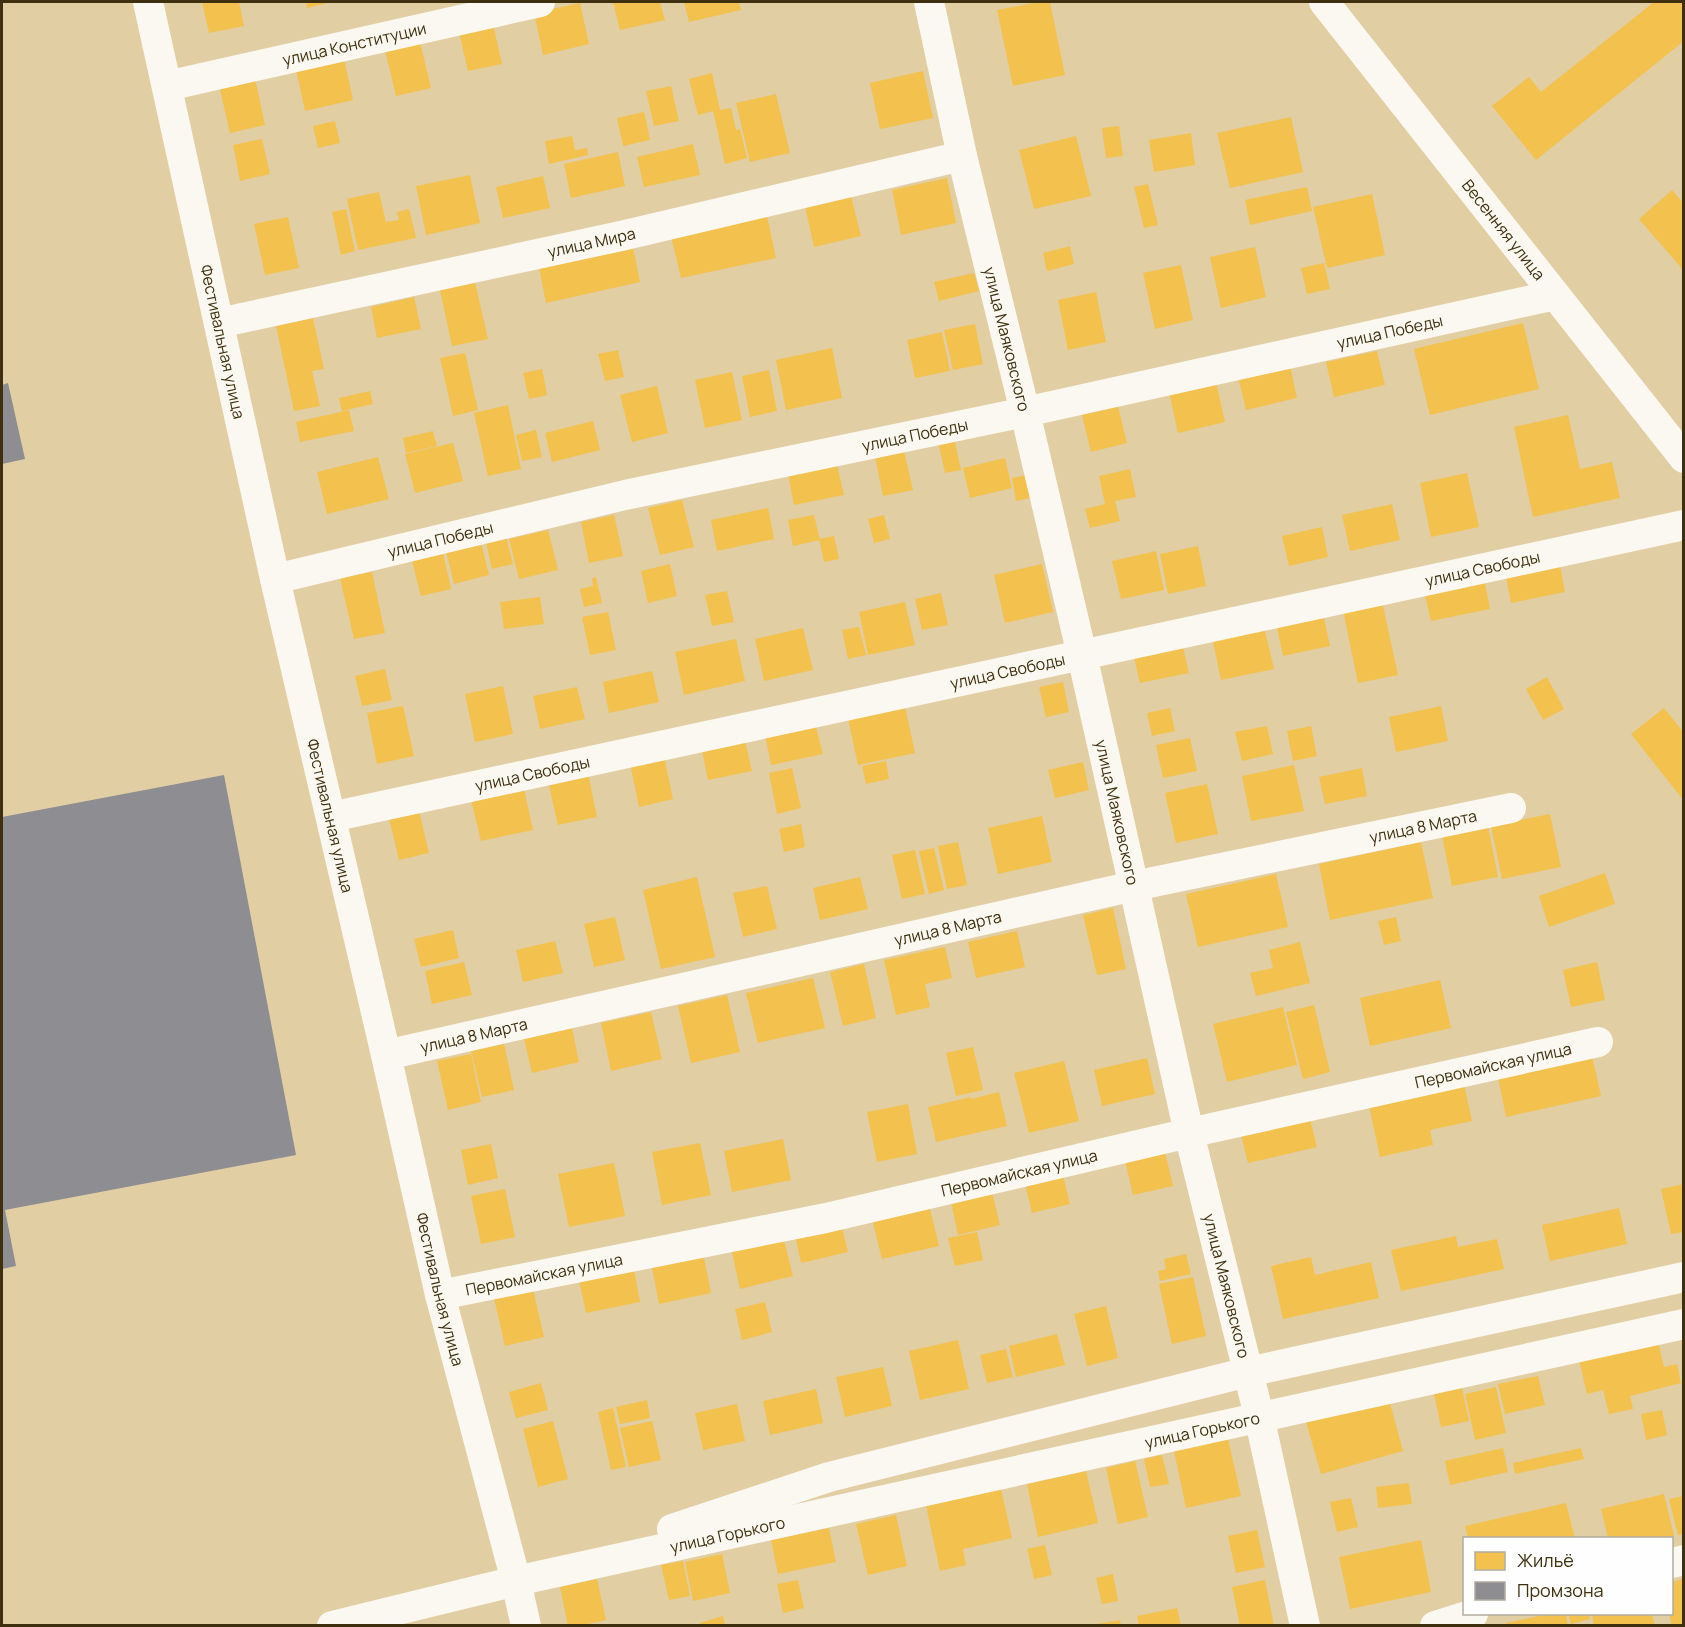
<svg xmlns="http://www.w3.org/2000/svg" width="1685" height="1627" font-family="Manrope,sans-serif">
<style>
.homes{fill:#f2c14e}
.industry{fill:#8d8d92}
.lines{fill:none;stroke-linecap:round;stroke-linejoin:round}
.minor{stroke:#fbf8f1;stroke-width:30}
.labels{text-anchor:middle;stroke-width:6;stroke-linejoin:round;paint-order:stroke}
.street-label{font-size:16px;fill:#3e300e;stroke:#fefefe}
</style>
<rect width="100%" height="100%" fill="#e2cea3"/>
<path class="homes" d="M202 2H239L244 26 209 33Z
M306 2H332L307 8Z
M613 2H660L665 20 620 30Z
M684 2H739L741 10 689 22Z
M1039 2H1050L1065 75 1013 86 997 10Z
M1654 2H1684V41L1536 160 1492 106 1529 77 1541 92Z
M580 3 589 44 543 55 534 13Z
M493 24 502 64 468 71 459 32Z
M420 42 431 88 396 96 385 50Z
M344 59 353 100 305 111 296 70Z
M923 71 933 118 880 129 870 83Z
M712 73 720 110 731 108 736 130 740 129 747 158 725 164 713 111 698 115 689 79Z
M254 74 265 125 230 133 218 81Z
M671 86 679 121 654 126 646 91Z
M776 94 790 153 750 162 736 103Z
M644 112 650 140 623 146 617 118Z
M1291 117 1303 172 1230 188 1217 133Z
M335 121 340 143 318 148 313 126Z
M1119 126 1123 156 1106 158 1102 128Z
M1191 133 1195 165 1154 172 1149 140Z
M572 136 575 150 587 148 588 155 549 164 545 141Z
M1076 136 1091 196 1034 209 1019 150Z
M262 139 270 174 240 181 233 145Z
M693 144 700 175 644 187 637 157Z
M618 152 625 186 571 198 564 164Z
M470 175 480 223 426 235 416 186Z
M543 176 550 208 503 218 496 187Z
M947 178 956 223 901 235 892 190Z
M1148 184 1158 225 1144 228 1134 187Z
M1307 187 1312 211 1250 225 1245 200Z
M1672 190 1684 204V271L1639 219Z
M379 192 386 222 399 220 397 212 409 209 416 238 358 250 347 199Z
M1372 194 1385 255 1327 268 1313 207Z
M851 196 861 236 814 247 805 206Z
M346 209 355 251 341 255 332 212Z
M767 216 776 258 681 278 671 236Z
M288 217 299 268 265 275 254 224Z
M1070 246 1074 264 1047 271 1043 253Z
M633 247 640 282 546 303 539 268Z
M1255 247 1266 297 1221 308 1210 257Z
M1324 263 1330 289 1307 294 1301 268Z
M1181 265 1193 320 1155 329 1143 273Z
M974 273 979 291 939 301 934 282Z
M475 282 488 339 452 346 440 290Z
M1096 292 1106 342 1068 350 1058 300Z
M414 297 421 329 377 338 371 307Z
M313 318 324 369 312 371 320 406 294 411 276 326Z
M1523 323 1539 389 1430 415 1414 349Z
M975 324 983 364 953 370 944 330Z
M942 332 950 371 915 378 907 340Z
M832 348 842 398 786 410 776 360Z
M618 350 624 377 605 381 598 354Z
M1377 351 1385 385 1334 397 1326 362Z
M465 353 478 410 453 416 440 358Z
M1290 366 1297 398 1246 410 1238 377Z
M542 369 547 395 529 399 523 373Z
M769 370 777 411 750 417 742 376Z
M732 372 742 420 705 428 695 380Z
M1216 382 1225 422 1178 433 1169 392Z
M657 386 668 433 632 442 620 395Z
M370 391 373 404 342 411 339 398Z
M1117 402 1127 443 1091 452 1081 411Z
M508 405 521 469 488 476 474 413Z
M349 410 354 431 300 442 296 422Z
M1568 415 1580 469 1612 462 1620 498 1533 517 1514 427Z
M593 421 600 450 552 462 545 433Z
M536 430 542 457 522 461 516 435Z
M433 431 437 446 406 453 403 438Z
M954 438 961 470 945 473 938 441Z
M453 443 463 481 415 493 405 454Z
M904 451 913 490 883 496 875 457Z
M378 457 389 499 327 514 317 472Z
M1005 458 1012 488 970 498 963 468Z
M837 465 844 495 794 505 788 475Z
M1130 469 1136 497 1115 501 1120 521 1090 528 1085 509 1105 504 1099 476Z
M1467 473 1479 527 1431 537 1420 483Z
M1031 474 1035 497 1016 501 1012 478Z
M682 500 694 547 660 555 648 508Z
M1392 504 1400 540 1350 551 1342 515Z
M768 508 774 539 717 551 711 520Z
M614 515 623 556 589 563 581 522Z
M814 515 820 540 793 546 788 520Z
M884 515 890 539 874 543 868 519Z
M1322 527 1328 557 1289 566 1282 536Z
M548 530 558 570 519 579 509 539Z
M505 533 513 564 492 569 485 538Z
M834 536 839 559 824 562 819 539Z
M481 542 489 575 454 584 446 551Z
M1198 546 1206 586 1168 594 1160 554Z
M1156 551 1164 590 1121 599 1112 561Z
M443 553 451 589 421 596 412 561Z
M1559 560 1565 592 1511 603 1505 572Z
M670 564 677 596 648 603 641 571Z
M1042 564 1053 612 1005 623 994 575Z
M372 572 385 633 354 639 340 578Z
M596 577 602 603 584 607 580 589 593 586 592 578Z
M1484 578 1490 609 1431 621 1424 591Z
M727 591 734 622 712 626 705 595Z
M941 593 948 625 922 630 915 599Z
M540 597 544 624 504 629 500 602Z
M1381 597 1398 675 1358 683 1342 605Z
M905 602 915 645 868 655 859 612Z
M608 612 616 650 590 655 582 617Z
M1323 613 1330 646 1283 656 1276 623Z
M1264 626 1274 669 1221 680 1212 637Z
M859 627 866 655 848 659 842 630Z
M803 628 813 670 764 681 755 639Z
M736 639 745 681 684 695 675 652Z
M1182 643 1189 673 1140 683 1133 653Z
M385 669 392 700 362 706 355 676Z
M652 671 659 702 609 713 603 682Z
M1547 677 1564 709 1543 720 1526 689Z
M1063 682 1069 712 1046 717 1039 687Z
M503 686 513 734 475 742 465 694Z
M577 687 585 719 540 729 533 696Z
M904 702 915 753 858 765 847 714Z
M403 706 414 756 377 764 367 713Z
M1441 706 1448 741 1396 752 1389 717Z
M1170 708 1175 731 1152 736 1147 713Z
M1664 708 1684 733V801L1631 734Z
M815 723 823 754 771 765 765 734Z
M1267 726 1273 754 1242 761 1235 732Z
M1311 726 1317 756 1293 761 1287 731Z
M744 737 752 771 708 780 701 746Z
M1190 738 1197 771 1163 778 1156 745Z
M664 756 673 799 639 807 630 763Z
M886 761 889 779 866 784 862 766Z
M1083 762 1089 790 1055 798 1048 770Z
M1294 765 1304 811 1251 821 1242 776Z
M792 768 801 808 777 814 769 773Z
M1362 768 1367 796 1325 804 1319 777Z
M588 773 597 817 558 825 548 782Z
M1207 784 1218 834 1176 843 1165 793Z
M524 789 533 830 481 841 471 800Z
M419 811 429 853 399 860 389 818Z
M1550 814 1561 867 1502 879 1491 826Z
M1042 816 1052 862 998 874 988 828Z
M801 824 805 847 784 852 779 829Z
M1488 826 1498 877 1452 886 1442 836Z
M958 842 967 885 947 889 938 846Z
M1421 842 1433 898 1330 920 1319 864Z
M934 848 944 890 929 894 919 851Z
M915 850 925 894 902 899 892 855Z
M1605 873 1615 904 1549 927 1539 896Z
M1276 874 1288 927 1198 947 1186 894Z
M697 877 715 957 661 969 643 890Z
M860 877 868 909 820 920 813 888Z
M767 886 777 929 743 937 733 893Z
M1113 908 1126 969 1097 975 1083 915Z
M615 917 625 960 594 967 584 924Z
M1396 917 1401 941 1384 945 1378 921Z
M453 930 459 958 421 967 414 939Z
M1017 931 1025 967 976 978 968 942Z
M555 941 563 973 523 982 516 950Z
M1300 942 1310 983 1256 996 1250 973 1273 968 1269 950Z
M945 947 952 978 925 984 930 1007 896 1015 884 960Z
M464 962 472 995 432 1004 425 971Z
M1597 962 1605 1000 1571 1007 1563 970Z
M864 964 876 1018 843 1026 830 972Z
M813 978 825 1028 758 1043 746 993Z
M1440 980 1451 1028 1370 1046 1360 998Z
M727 995 740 1052 691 1063 678 1006Z
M1314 1005 1330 1072 1303 1079 1286 1012Z
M1283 1007 1297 1065 1227 1082 1213 1024Z
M651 1012 662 1059 611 1071 601 1023Z
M572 1028 579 1062 532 1073 524 1039Z
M504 1044 514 1090 482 1097 471 1051Z
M973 1047 983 1090 956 1096 946 1053Z
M1591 1051 1601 1096 1506 1117 1497 1072Z
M471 1054 481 1102 448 1110 437 1061Z
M1147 1058 1155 1094 1102 1106 1094 1070Z
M1064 1061 1079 1121 1029 1133 1014 1073Z
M1463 1080 1472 1121 1430 1130 1433 1145 1380 1157 1368 1101Z
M999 1092 1007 1126 936 1142 928 1107 971 1097V1099Z
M908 1104 917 1154 877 1162 867 1112Z
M1309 1115 1317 1147 1248 1163 1240 1131Z
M783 1139 791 1180 732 1192 724 1151Z
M700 1143 711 1195 662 1205 652 1152Z
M491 1144 498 1178 468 1185 461 1150Z
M1164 1148 1173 1186 1133 1195 1124 1156Z
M614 1163 625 1216 569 1227 558 1174Z
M1062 1171 1070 1204 1032 1213 1024 1180Z
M1684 1184V1232L1671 1234 1661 1189Z
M991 1188 1000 1225 958 1235 950 1197Z
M505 1189 515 1237 481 1244 471 1196Z
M928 1201 939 1246 882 1259 871 1215Z
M1619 1208 1627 1244 1550 1261 1542 1225Z
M840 1220 848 1252 801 1263 794 1231Z
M977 1232 983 1260 955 1266 948 1238Z
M783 1236 793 1276 740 1289 731 1248Z
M1456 1236 1458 1247 1497 1239 1504 1269 1401 1291 1391 1250Z
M703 1253 711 1293 659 1304 651 1263Z
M1186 1254 1191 1274 1160 1281 1158 1271 1166 1269 1164 1259Z
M1311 1257 1315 1275 1371 1262 1379 1298 1283 1319 1271 1266Z
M634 1269 640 1302 586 1313 579 1280Z
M1193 1277 1206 1336 1172 1344 1159 1284Z
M533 1289 544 1337 505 1346 494 1298Z
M765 1302 772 1332 742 1340 735 1309Z
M1106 1306 1118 1358 1087 1366 1074 1314Z
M1057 1334 1065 1365 1016 1377 1009 1346Z
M958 1340 969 1389 920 1400 909 1351Z
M1658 1342 1664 1367 1677 1364 1681 1383 1630 1396 1633 1409 1609 1414 1603 1390 1587 1394 1579 1360Z
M1006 1349 1013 1377 987 1383 980 1355Z
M883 1367 892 1406 845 1417 836 1377Z
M1538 1376 1545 1405 1505 1414 1498 1384Z
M541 1383 548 1410 516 1418 509 1392Z
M1496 1387 1506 1433 1475 1440 1465 1394Z
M1462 1388 1469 1421 1441 1427 1434 1394Z
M816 1389 823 1423 770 1435 763 1401Z
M647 1400 650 1418 620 1424 616 1407Z
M1389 1400 1403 1451 1321 1474 1306 1422Z
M737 1404 745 1441 703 1450 695 1413Z
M613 1408 626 1467 611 1470 598 1412Z
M1662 1410 1667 1435 1646 1440 1641 1414Z
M553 1421 568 1479 538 1487 523 1429Z
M652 1421 661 1460 629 1467 620 1428Z
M1228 1439 1241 1496 1186 1508 1174 1451Z
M1503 1448 1508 1472 1450 1485 1445 1461Z
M1581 1448 1584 1459 1515 1474 1513 1463Z
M1162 1455 1169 1484 1150 1487 1144 1459Z
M1135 1461 1148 1517 1118 1524 1106 1468Z
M1086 1471 1098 1523 1038 1537 1027 1484Z
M1409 1483 1412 1504 1378 1508 1376 1487Z
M1001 1489 1012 1538 963 1549 966 1565 940 1571 926 1506Z
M1664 1494 1674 1536 1663 1538H1608L1601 1509Z
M1684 1496V1534L1678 1535 1669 1499Z
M1351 1498 1358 1527 1337 1532 1330 1502Z
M1566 1503 1575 1538H1468L1465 1526Z
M896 1515 907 1566 868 1575 856 1524Z
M829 1528 836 1562 778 1574 771 1540Z
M1257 1530 1265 1567 1236 1573 1228 1536Z
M1421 1540 1431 1592 1350 1609 1339 1557Z
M1045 1545 1052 1575 1034 1579 1027 1549Z
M722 1554 730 1593 693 1601 685 1562Z
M683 1561 690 1596 669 1600 661 1565Z
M1113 1574 1118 1601 1102 1604 1096 1578Z
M597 1579 606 1620 579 1626H568L560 1587Z
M1684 1579V1624L1672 1626 1669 1614H1672V1582Z
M798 1580 804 1608 783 1613 777 1584Z
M1265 1580 1274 1626H1240L1232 1587Z
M1177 1608 1181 1626H1139L1137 1616Z
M1548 1614H1566L1568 1626H1506V1623Z
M1568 1614H1589L1590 1619 1571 1624Z
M1592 1614H1652L1655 1626H1594Z
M723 1616 725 1626H701L700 1623Z
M1120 1620 1121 1626H1097V1624Z"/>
<path class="industry" d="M8 383 25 459 2 464V385Z
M224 775 296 1155 5 1210 16 1266 2 1269V817Z"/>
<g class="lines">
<g class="minor">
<path id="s1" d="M148 2 275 579 386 1055 440 1295 516 1581 526 1626"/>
<path id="s2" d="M929 2 962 156 1025 412 1082 655 1189 1133 1259 1416 1305 1626"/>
<path id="s3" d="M1324 2 1684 458"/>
<path id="s4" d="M167 86 540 2"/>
<path id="s5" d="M219 323 621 236 962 156"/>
<path id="s6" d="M275 579 625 495 1025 412 1555 295"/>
<path id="s7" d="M331 817 1684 525"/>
<path id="s8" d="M386 1055 1134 886 1511 808"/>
<path id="s9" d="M440 1295 826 1218 1189 1133 1598 1042"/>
<path d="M672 1529 829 1477 1248 1372 1684 1277"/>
<path d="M1672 1563 1684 1560"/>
<path id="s10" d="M332 1626 516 1581 1684 1324"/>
<path d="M1435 1626 1473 1614"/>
</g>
</g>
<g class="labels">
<g class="street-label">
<text dy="6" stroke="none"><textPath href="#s4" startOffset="192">улица Конституции</textPath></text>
<text dy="6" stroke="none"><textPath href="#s3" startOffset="290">Весенняя улица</textPath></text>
<text dy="6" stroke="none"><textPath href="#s5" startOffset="381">улица Мира</textPath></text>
<text dy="6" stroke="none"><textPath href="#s6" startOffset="1142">улица Победы</textPath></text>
<text dy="6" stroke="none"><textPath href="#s2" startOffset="346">улица Маяковского</textPath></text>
<text dy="6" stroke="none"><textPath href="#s1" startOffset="348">Фестивальная улица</textPath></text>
<text dy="6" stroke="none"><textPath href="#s6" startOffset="656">улица Победы</textPath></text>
<text dy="6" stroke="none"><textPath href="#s6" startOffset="170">улица Победы</textPath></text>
<text dy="6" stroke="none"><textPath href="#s7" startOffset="1178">улица Свободы</textPath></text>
<text dy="6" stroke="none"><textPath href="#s7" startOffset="692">улица Свободы</textPath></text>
<text dy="6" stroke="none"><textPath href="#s7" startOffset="206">улица Свободы</textPath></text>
<text dy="6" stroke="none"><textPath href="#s2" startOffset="832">улица Маяковского</textPath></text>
<text dy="6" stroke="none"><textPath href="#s1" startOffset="834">Фестивальная улица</textPath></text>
<text dy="6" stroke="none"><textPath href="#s8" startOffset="1062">улица 8 Марта</textPath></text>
<text dy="6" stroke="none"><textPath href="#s8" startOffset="576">улица 8 Марта</textPath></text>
<text dy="6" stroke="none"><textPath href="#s8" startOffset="90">улица 8 Марта</textPath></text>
<text dy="6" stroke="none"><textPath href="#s9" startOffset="1078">Первомайская улица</textPath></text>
<text dy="6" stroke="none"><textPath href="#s9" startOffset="592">Первомайская улица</textPath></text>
<text dy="6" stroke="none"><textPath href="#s9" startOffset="106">Первомайская улица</textPath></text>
<text dy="6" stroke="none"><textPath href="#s2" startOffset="1318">улица Маяковского</textPath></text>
<text dy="6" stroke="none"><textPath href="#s1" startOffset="1320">Фестивальная улица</textPath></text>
<text dy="6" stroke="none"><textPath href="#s10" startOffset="892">улица Горького</textPath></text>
<text dy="6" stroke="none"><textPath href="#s10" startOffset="406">улица Горького</textPath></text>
</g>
</g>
<rect width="1685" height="1627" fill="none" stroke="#3e300e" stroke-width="6"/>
<rect x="1463" y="1537" width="210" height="78" fill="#fefefe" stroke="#b1ac9e" stroke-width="1.5"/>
<rect x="1475" y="1552" width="30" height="18" fill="#f2c14e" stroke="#b1ac9e" stroke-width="1.5"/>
<text x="1517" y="1567" font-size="18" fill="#3e300e">Жильё</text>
<rect x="1475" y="1582" width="30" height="18" fill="#8d8d92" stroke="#b1ac9e" stroke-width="1.5"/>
<text x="1517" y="1597" font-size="18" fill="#3e300e">Промзона</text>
</svg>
